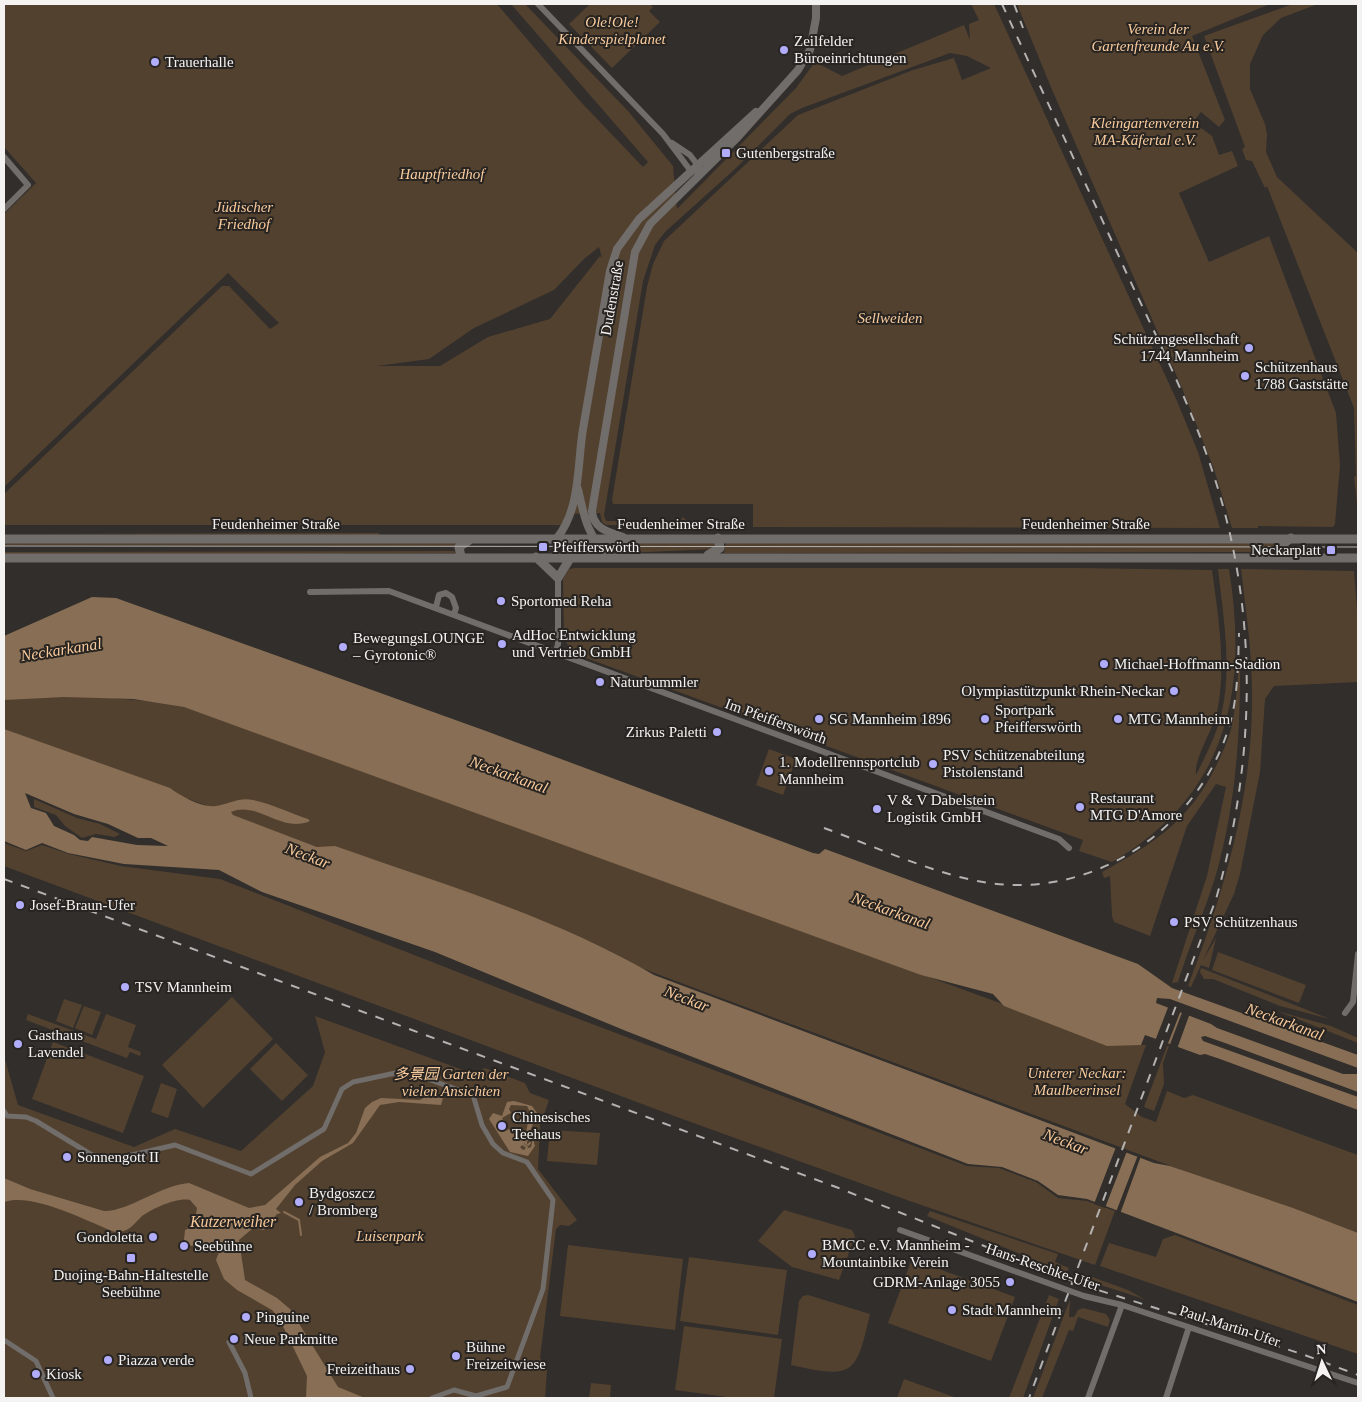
<svg xmlns="http://www.w3.org/2000/svg" width="1362" height="1402" font-family="'Times New Roman','Noto Sans SC',serif">
<style>
.green{fill:#534130;fill-rule:evenodd}
.water{fill:#876e54;fill-rule:evenodd}
.pier{fill:#312e2b}
.lines{fill:none;stroke-linecap:round;stroke-linejoin:round}
.stream{stroke:#876e54;stroke-width:2}
.pedestrian{stroke:#716d6a;stroke-width:5}
.minor{stroke:#716d6a;stroke-width:6}
.tertiary{stroke:#716d6a;stroke-width:8}
.secondary{stroke:#716d6a;stroke-width:9}
.tram{stroke:#b5b3b1;stroke-width:1}
.rail{stroke:#b5b3b1;stroke-width:2;stroke-dasharray:9 9;stroke-linecap:butt}
.poi-dot{fill:#b1adfa;stroke:#272421;stroke-width:2}
.labels{text-anchor:middle;stroke-width:4;stroke-linejoin:round;paint-order:stroke}
.park-label{font-size:15px;font-style:italic;fill:#f9cb9d;stroke:#272421}
.poi-label{font-size:15px;fill:#f5f3f1;stroke:#272421;text-anchor:start}
.street-label{font-size:15px;fill:#f5f3f1;stroke:#272421}
.water-label{font-size:16px;font-style:italic;fill:#f7c99b;stroke:#272421}
</style>
<rect width="100%" height="100%" fill="#312e2b"/>
<path class="green" d="M4 4H497L580 101 643 167 648 162 511 4H525L628 111 673 166 675 189 692 175 675 192 677 209 796 88 815 62 842 76 964 25 970 40 969 24 979 20 971 4H994L1177 401 1198 452 1220 528 753 527V504H613L612 500 647 287 653 264 664 241 798 115 913 70 954 58 962 80 991 68 967 56 950 53 802 108 790 114 736 168 665 232 655 245 643 281 604 515 606 521 681 522 682 517 688 521 689 525H606L602 522 600 513 566 514 562 525H4V494L222 286H229L270 329 279 323 228 273 4 487V214L36 183 4 147ZM599 247 602 258 600 256 550 319 488 337 440 366H377L429 359 474 328 554 290 584 259Z
M590 4H650L653 7 649 11 660 22 612 68 569 24Z
M1017 4H1270L1192 36 1225 120 1219 127 1201 112 1193 122 1212 136 1219 155 1232 151 1238 166 1179 193 1209 262 1269 236 1336 413 1340 465 1335 524 1333 527 1258 526V528H1232L1214 469 1182 388 1050 85Z
M1293 4H1318L1281 18 1263 35 1250 64V89L1265 124 1267 134 1266 152 1277 177 1358 253V512L1354 477 1356 476 1354 408 1267 186 1265 188 1252 161 1246 160 1242 149 1245 147 1204 36Z
M379 533V535L4 534Z
M726 541H1277V552L724 553Z
M456 542 455 546 4 545V543Z
M600 542H714L716 544 714 549 626 553 614 551Z
M454 551 455 553 4 555V552Z
M575 568H1076L1212 570C1218 615 1226 661 1218 707 1215 728 1194 756 1196 775 1206 755 1217 734 1222 711 1232 666 1223 614 1218 569H1229C1249 693 1226 796 1112 862L1079 851 1083 840 578 655 570 648 564 639 563 579 569 569Z
M1241 569 1354 571 1358 622V682L1274 686 1265 699 1260 772 1240 874 1234 894 1203 960 1216 938 1209 968 1201 965 1191 987 1188 986C1224 892 1253 796 1252 694 1252 652 1246 610 1241 569Z
M1240 648C1241 726 1237 803 1215 878 1204 913 1189 946 1178 982L1172 983 1207 876 1226 787 1216 784 1187 826 1150 936 1114 922 1112 916 1110 876 1104 878 1102 872C1154 844 1191 819 1217 764 1223 752 1229 738 1232 725 1237 700 1238 674 1240 648Z
M90 696 179 704 1113 1044 1146 1045 1125 1104 1142 1117 1156 1122 1167 1091 1184 1098 1193 1095 1358 1155V1236L4 730V697Z
M769 749 796 759 783 795 756 785Z
M34 799 77 818 100 824 120 834 115 837 96 834 82 838 65 826 56 815 34 807Z
M4 843 26 851 42 845 69 854 121 866 220 879 534 1002 967 1166 999 1168 1036 1182 1058 1198 1087 1201 1115 1211 1095 1265 907 1200 677 1117 4 866Z
M1218 952 1306 985 1299 1003 1212 970Z
M1201 968 1330 1019 1280 1006 1213 979H1204L1200 972Z
M232 997 273 1039 203 1108 162 1065Z
M64 999 82 1005 73 1028 56 1021Z
M84 1006 101 1012 92 1035 75 1028Z
M1277 1011 1331 1026 1358 1038V1043Z
M28 1014 96 1039 106 1014 136 1025 128 1047 141 1052 140 1056 130 1052 127 1058 26 1020Z
M315 1016 474 1074 485 1068 525 1083 530 1093 549 1100 540 1126 538 1169 577 1220 569 1226 560 1225 556 1229 540 1358 547 1370 545 1398H4V1056L18 1105 134 1147 175 1129 241 1151 313 1086 325 1052Z
M53 1042 144 1076 123 1133 32 1099Z
M276 1043 308 1075 282 1101 250 1069Z
M1167 1046H1169L1163 1063 1164 1084 1154 1111 1144 1107Z
M161 1083 177 1089 168 1118 151 1112Z
M550 1130 600 1133 597 1165 547 1161Z
M784 1210 852 1230 855 1236 839 1280 792 1267 758 1241Z
M930 1211 1058 1254 1055 1262 1069 1268 1067 1273 927 1216Z
M1175 1235 1358 1305V1354L1100 1266 1109 1243 1156 1257 1163 1239Z
M568 1245 683 1259 675 1330 560 1316Z
M689 1257 787 1270 778 1335 680 1321Z
M912 1259 1015 1297 991 1361 888 1323Z
M1084 1274 1128 1290 1144 1299 1082 1279Z
M808 1295 870 1314C856 1375 854 1379 791 1365L799 1301 803 1296Z
M1049 1295 1059 1299 1023 1398H1009Z
M1070 1299 1069 1317H1074L1078 1310 1083 1308 1106 1314 1110 1320 1108 1327 1078 1317 1073 1331 1069 1330 1042 1398H1033Z
M684 1326 782 1339 774 1398H734L675 1390Z
M904 1379 957 1398H897Z
M591 1383 611 1385 610 1398H589Z"/>
<path class="water" d="M92 597 116 598 486 731 813 853 819 854 825 849 1138 964 1172 988 1358 1055V1068L1170 999 1157 998 1156 1003 1211 1024 1217 1028 1343 1074H1358V1092L1225 1043 1205 1036 1201 1037 1203 1041 1358 1097V1110L1220 1059 1205 1054 1200 1055 1145 1035 1141 1045 1107 1046 1004 1006 993 994 921 975 184 707 133 699 64 697 4 700V636Z
M4 729 170 788C181 796 202 808 216 806 229 804 239 797 253 800 272 804 290 813 308 819L310 821C281 834 257 800 231 812L233 815 317 847 335 846C442 884 555 917 654 975L1154 1163 1170 1166 1293 1208 1358 1233V1302L1087 1199 1058 1195 1038 1181 1002 1167 968 1164 626 1031 435 952 262 892 219 870 124 864 68 853 42 843 26 850 4 841ZM25 793 74 814 108 824 138 838H151L168 846 137 845 92 837 88 841 80 840 74 835 54 826 46 813 31 808Z
M432 1093 443 1098 441 1105 399 1102 380 1105 353 1143 322 1161 295 1185 276 1209 281 1213 285 1212 277 1214 264 1230 253 1228 239 1240 245 1280 277 1298 290 1309 338 1387 365 1398H306L307 1376 279 1318 272 1310 237 1290 224 1279 216 1260 219 1252 216 1247 206 1246 201 1243 191 1246 184 1240 185 1230 194 1226 197 1208 190 1200C177 1197 151 1209 141 1217 132 1226 129 1232 115 1232 86 1221 33 1192 4 1202V1178L30 1189 104 1211C127 1212 161 1185 189 1183L249 1208 265 1205 320 1157 348 1143 356 1133 365 1108 372 1102 381 1098 420 1100Z
M514 1101 532 1106 537 1113 531 1129 530 1139 520 1147 523 1150 531 1147 533 1138 535 1146 528 1156 510 1152 489 1119 493 1113 502 1116 507 1102ZM511 1105 527 1106 533 1118 528 1122 526 1133 518 1132 512 1134 509 1129 503 1132 499 1126 504 1122 502 1118 511 1113 509 1109Z"/>
<path class="pier" d="M1169 1005 1181 1010 1167 1046 1155 1041Z
M1183 1010 1190 1013 1177 1049 1169 1047Z
M1116 1147 1127 1151 1105 1208 1094 1204Z
M1138 1155 1141 1156 1120 1214 1116 1212Z"/>
<g class="lines">
<path class="stream" d="M526 1142V1144
M522 1144 527 1147 526 1149
M528 1145 530 1143
M284 1212 299 1220 301 1235"/>
<path class="pedestrian" d="M4 1111 7 1116 26 1117 36 1121 92 1155 119 1158 175 1145 251 1174 324 1129 342 1089 353 1082 405 1071 473 1095 482 1125 493 1144 503 1153 527 1162 553 1200 543 1289 507 1387 476 1396 454 1390 432 1398
M4 1340 36 1361 53 1398
M229 1342 245 1373 251 1398"/>
<path class="minor" d="M538 4 663 134 690 170 701 173
M672 143 690 155 699 167
M4 157 28 185 4 209
M310 592 389 591 1059 839 1069 848
M436 607 439 595 446 593 452 597 456 608 454 614
M556 652 558 644V578
M1345 1013 1353 1002 1358 954
M900 1230 1084 1296 1122 1305 1358 1383
M1088 1398 1122 1305
M1166 1398 1189 1327"/>
<path class="tertiary" d="M578 489C584 517 588 539 611 557
M623 537C609 532 593 529 592 511L635 252 650 224 736 139 798 70 810 50 816 18V4
M557 538C581 508 577 465 583 429 592 376 601 324 610 271L617 249 639 219 756 112"/>
<path class="secondary" d="M4 539H1358
M708 555 720 548 718 538
M461 557 459 547 471 539
M536 557 558 578 571 557
M1282 557 1280 546 1291 538
M4 558H1358"/>
<path class="tram" d="M4 546 1358 547"/>
<path class="rail" d="M1002 4C1043 93 1085 182 1126 272 1157 338 1190 403 1213 473 1259 612 1256 759 1216 899L1029 1398
M1014 4 1023 28
M824 828C874 846 938 876 989 883 1096 898 1198 828 1229 727 1238 698 1238 664 1239 633
M4 879 836 1187 1082 1285 1302 1354 1358 1375"/>
</g>
<g class="poi-dot">
<circle cx="784" cy="50" r="5"/>
<circle cx="155" cy="62" r="5"/>
<rect x="721" y="148" width="10" height="10" rx="2.5"/>
<circle cx="1249" cy="348" r="5"/>
<circle cx="1245" cy="376" r="5"/>
<rect x="538" y="542" width="10" height="10" rx="2.5"/>
<rect x="1326" y="545" width="10" height="10" rx="2.5"/>
<circle cx="501" cy="601" r="5"/>
<circle cx="502" cy="644" r="5"/>
<circle cx="343" cy="647" r="5"/>
<circle cx="1104" cy="664" r="5"/>
<circle cx="600" cy="682" r="5"/>
<circle cx="1174" cy="691" r="5"/>
<circle cx="819" cy="719" r="5"/>
<circle cx="985" cy="719" r="5"/>
<circle cx="1118" cy="719" r="5"/>
<circle cx="717" cy="732" r="5"/>
<circle cx="933" cy="764" r="5"/>
<circle cx="769" cy="771" r="5"/>
<circle cx="1080" cy="807" r="5"/>
<circle cx="877" cy="809" r="5"/>
<circle cx="20" cy="905" r="5"/>
<circle cx="1174" cy="922" r="5"/>
<circle cx="125" cy="987" r="5"/>
<circle cx="18" cy="1044" r="5"/>
<circle cx="502" cy="1126" r="5"/>
<circle cx="67" cy="1157" r="5"/>
<circle cx="299" cy="1202" r="5"/>
<circle cx="153" cy="1237" r="5"/>
<circle cx="184" cy="1246" r="5"/>
<circle cx="812" cy="1254" r="5"/>
<rect x="126" y="1253" width="10" height="10" rx="2.5"/>
<circle cx="1010" cy="1282" r="5"/>
<circle cx="952" cy="1310" r="5"/>
<circle cx="246" cy="1317" r="5"/>
<circle cx="234" cy="1339" r="5"/>
<circle cx="456" cy="1356" r="5"/>
<circle cx="108" cy="1360" r="5"/>
<circle cx="410" cy="1369" r="5"/>
<circle cx="36" cy="1374" r="5"/>
</g>
<g class="labels">
<g class="park-label">
<text x="612" y="27">Ole!Ole!<tspan x="612" dy="17">Kinderspielplanet</tspan></text>
<text x="1158" y="34">Verein der<tspan x="1158" dy="17">Gartenfreunde Au e.V.</tspan></text>
<text x="1145" y="128">Kleingartenverein<tspan x="1145" dy="17">MA-Käfertal e.V.</tspan></text>
<text x="442" y="179">Hauptfriedhof</text>
<text x="244" y="212">Jüdischer<tspan x="244" dy="17">Friedhof</tspan></text>
<text x="890" y="323">Sellweiden</text>
<text x="1077" y="1078">Unterer Neckar:<tspan x="1077" dy="17">Maulbeerinsel</tspan></text>
<text x="451" y="1079">多景园 Garten der<tspan x="451" dy="17">vielen Ansichten</tspan></text>
<text x="390" y="1241">Luisenpark</text>
</g>
<g class="poi-label">
<text x="794" y="46">Zeilfelder<tspan x="794" dy="17">Büroeinrichtungen</tspan></text>
<text x="165" y="67">Trauerhalle</text>
<text x="736" y="158">Gutenbergstraße</text>
<text x="1239" y="344" text-anchor="end">Schützengesellschaft<tspan x="1239" dy="17">1744 Mannheim</tspan></text>
<text x="1255" y="372">Schützenhaus<tspan x="1255" dy="17">1788 Gaststätte</tspan></text>
<text x="553" y="552">Pfeifferswörth</text>
<text x="1321" y="555" text-anchor="end">Neckarplatt</text>
<text x="511" y="606">Sportomed Reha</text>
<text x="512" y="640">AdHoc Entwicklung<tspan x="512" dy="17">und Vertrieb GmbH</tspan></text>
<text x="353" y="643">BewegungsLOUNGE<tspan x="353" dy="17">– Gyrotonic®</tspan></text>
<text x="1114" y="669">Michael-Hoffmann-Stadion</text>
<text x="610" y="687">Naturbummler</text>
<text x="1164" y="696" text-anchor="end">Olympiastützpunkt Rhein-Neckar</text>
<text x="995" y="715">Sportpark<tspan x="995" dy="17">Pfeifferswörth</tspan></text>
<text x="829" y="724">SG Mannheim 1896</text>
<text x="1128" y="724">MTG Mannheim</text>
<text x="707" y="737" text-anchor="end">Zirkus Paletti</text>
<text x="943" y="760">PSV Schützenabteilung<tspan x="943" dy="17">Pistolenstand</tspan></text>
<text x="779" y="767">1. Modellrennsportclub<tspan x="779" dy="17">Mannheim</tspan></text>
<text x="1090" y="803">Restaurant<tspan x="1090" dy="17">MTG D'Amore</tspan></text>
<text x="887" y="805">V &amp; V Dabelstein<tspan x="887" dy="17">Logistik GmbH</tspan></text>
<text x="30" y="910">Josef-Braun-Ufer</text>
<text x="1184" y="927">PSV Schützenhaus</text>
<text x="135" y="992">TSV Mannheim</text>
<text x="28" y="1040">Gasthaus<tspan x="28" dy="17">Lavendel</tspan></text>
<text x="512" y="1122">Chinesisches<tspan x="512" dy="17">Teehaus</tspan></text>
<text x="77" y="1162">Sonnengott II</text>
<text x="309" y="1198">Bydgoszcz<tspan x="309" dy="17">/ Bromberg</tspan></text>
<text x="143" y="1242" text-anchor="end">Gondoletta</text>
<text x="822" y="1250">BMCC e.V. Mannheim -<tspan x="822" dy="17">Mountainbike Verein</tspan></text>
<text x="194" y="1251">Seebühne</text>
<text x="131" y="1280" text-anchor="middle">Duojing-Bahn-Haltestelle<tspan x="131" dy="17">Seebühne</tspan></text>
<text x="1000" y="1287" text-anchor="end">GDRM-Anlage 3055</text>
<text x="962" y="1315">Stadt Mannheim</text>
<text x="256" y="1322">Pinguine</text>
<text x="244" y="1344">Neue Parkmitte</text>
<text x="466" y="1352">Bühne<tspan x="466" dy="17">Freizeitwiese</tspan></text>
<text x="118" y="1365">Piazza verde</text>
<text x="400" y="1374" text-anchor="end">Freizeithaus</text>
<text x="46" y="1379">Kiosk</text>
</g>
<g class="street-label">
<text transform="translate(612 298) rotate(-80)" y="5">Dudenstraße</text>
<text x="276" y="529">Feudenheimer Straße</text>
<text x="681" y="529">Feudenheimer Straße</text>
<text x="1086" y="529">Feudenheimer Straße</text>
<text transform="translate(776 721) rotate(20)" y="5">Im Pfeifferswörth</text>
<text transform="translate(1043 1267) rotate(19)" y="5">Hans-Reschke-Ufer</text>
<text transform="translate(1230 1326) rotate(18)" y="5">Paul-Martin-Ufer</text>
</g>
<g class="water-label">
<text transform="translate(61 649) rotate(-9)" y="6">Neckarkanal</text>
<text transform="translate(509 774) rotate(20)" y="6">Neckarkanal</text>
<text transform="translate(308 855) rotate(21)" y="6">Neckar</text>
<text transform="translate(891 910) rotate(20)" y="6">Neckarkanal</text>
<text transform="translate(687 998) rotate(21)" y="6">Neckar</text>
<text transform="translate(1285 1021) rotate(20)" y="6">Neckarkanal</text>
<text transform="translate(1066 1141) rotate(21)" y="6">Neckar</text>
<text x="233" y="1227">Kutzerweiher</text>
</g>
</g>
<rect width="1362" height="1402" fill="none" stroke="#f5f3f1" stroke-width="10"/>
<g transform="translate(1322 1362) rotate(356)" stroke="#272421" stroke-width="4" paint-order="stroke">
<path d="M0-4L9 19L0 12L-9 19Z" fill="#f5f3f1"/>
<text y="-8" font-size="14" font-weight="bold" text-anchor="middle" fill="#f5f3f1">N</text>
</g>
</svg>
